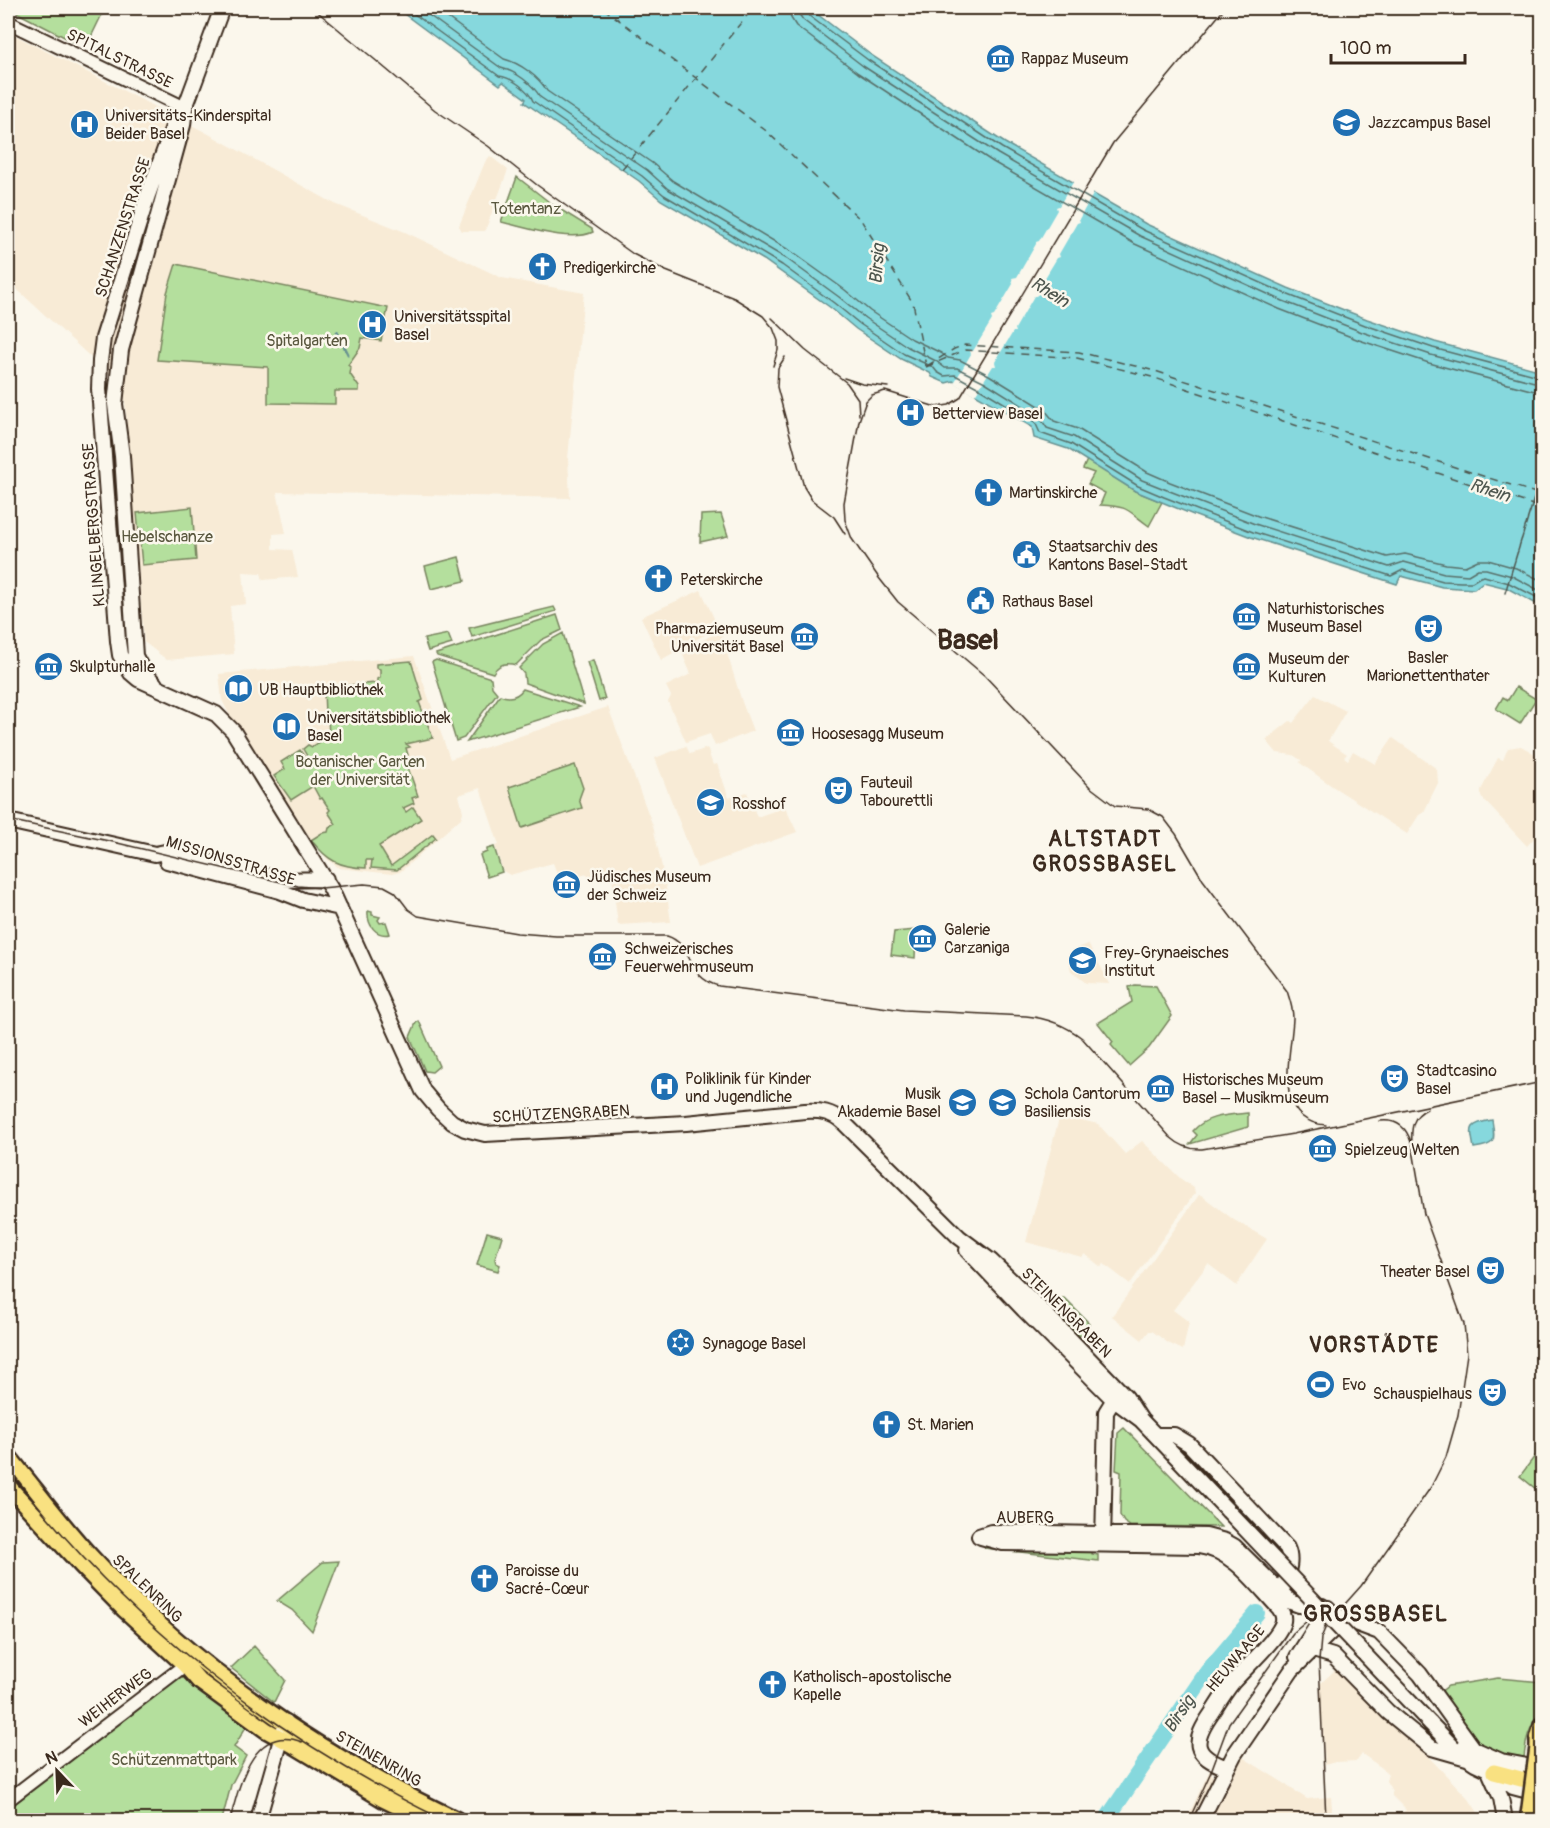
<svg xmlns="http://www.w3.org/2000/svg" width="1550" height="1828" font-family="Pangolin,sans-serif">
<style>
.built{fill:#f8ebd6}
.green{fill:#b4df9d;stroke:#78845e;stroke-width:1.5}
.water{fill:#86d8dd;stroke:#689291;stroke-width:1.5}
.pier{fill:#fbf7ec}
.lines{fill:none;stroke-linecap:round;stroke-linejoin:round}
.shore{stroke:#59706a;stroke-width:1.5}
.stream{stroke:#689291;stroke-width:3}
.river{stroke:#86d8dd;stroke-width:16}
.ferry{stroke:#4e564e;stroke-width:1.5;stroke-dasharray:8 6;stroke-linecap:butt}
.tertiary-casing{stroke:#3b2a1e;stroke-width:16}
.secondary-casing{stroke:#3b2a1e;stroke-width:18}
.primary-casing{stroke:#3b2a1e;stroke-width:20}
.tertiary{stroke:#fbf7ec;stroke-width:12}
.secondary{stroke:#fbf7ec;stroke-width:14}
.primary{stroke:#f9e181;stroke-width:15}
.tram{stroke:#3b2a1e;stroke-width:1.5}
.secondary-bridge-casing{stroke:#3b2a1e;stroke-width:18;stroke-linecap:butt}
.primary-bridge-casing{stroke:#3b2a1e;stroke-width:20;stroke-linecap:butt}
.secondary-bridge{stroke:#fbf7ec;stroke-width:14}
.primary-bridge{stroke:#f9e181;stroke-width:15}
.labels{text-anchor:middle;stroke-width:5;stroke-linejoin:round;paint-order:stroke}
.street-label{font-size:16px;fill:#3b2a1e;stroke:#fbf7ec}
.poi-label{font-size:16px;fill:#3b2a1e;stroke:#fbf7ec;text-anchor:start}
.park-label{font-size:16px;fill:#59573e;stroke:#fbf7ec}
.water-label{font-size:18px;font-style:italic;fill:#4e564e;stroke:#fbf7ec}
.district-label{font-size:22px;font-weight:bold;letter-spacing:1.5px;fill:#3b2a1e;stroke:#fbf7ec}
.town-label{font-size:28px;font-weight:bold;fill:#3b2a1e;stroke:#fbf7ec}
</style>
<rect width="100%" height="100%" fill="#fbf7ec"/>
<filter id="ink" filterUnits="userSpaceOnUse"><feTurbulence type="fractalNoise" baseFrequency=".0167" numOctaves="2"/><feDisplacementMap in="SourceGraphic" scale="12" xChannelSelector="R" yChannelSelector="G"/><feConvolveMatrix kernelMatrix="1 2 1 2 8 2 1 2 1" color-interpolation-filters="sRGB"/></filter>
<g filter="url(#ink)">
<path class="built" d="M8 32 205 132 335 204 405 232 502 278 584 293 568 458 570 498 277 492 286 533 273 534V549L292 550 298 577 263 580 261 573 243 572 246 604 230 606 234 654 167 660 144 642 124 388 8 281Z
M490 156 508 170 485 231H462L459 226 485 162Z
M701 590 718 627 661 660 641 617Z
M720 630 742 702 753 731 715 746 710 734 686 742 668 702 671 696 666 686 691 674 682 653Z
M414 656 450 759 608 707 653 826 665 881 671 922 618 925 612 877 590 881 587 874 580 876 579 873 558 876 553 863 510 875 503 871 495 846 499 845 480 788 459 795 463 812 461 818 400 872 392 874 339 868 327 859 311 839 229 714 222 700 219 674Z
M1315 695 1346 711 1328 741 1347 754 1344 757 1348 760 1353 751 1375 764 1393 738 1437 769 1438 783 1432 795 1424 812 1419 815 1407 834 1332 786 1300 763 1301 760 1293 755 1277 753 1266 740 1290 721 1293 723Z
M686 746 690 754 707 748 713 765 717 764 729 798 747 792 757 817 785 807 797 832 697 868 655 758Z
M1521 746 1542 758V836L1539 833 1527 846 1481 797V790L1498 758 1503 760 1508 748Z
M1088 944 1096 958 1110 984 1086 983 1071 971 1068 956 1079 951 1078 948Z
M1060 1115 1098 1124 1125 1154 1142 1141 1181 1179 1194 1188 1195 1193 1130 1284 1104 1264 1101 1267 1085 1254 1082 1257 1026 1242Z
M1199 1195H1201L1234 1220 1267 1239 1244 1273 1237 1286 1208 1264 1173 1310 1189 1322 1183 1350 1168 1343 1152 1331H1149L1142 1340 1112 1316Z
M1340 1669H1344L1469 1799 1483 1820H1395L1406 1810 1392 1796V1791L1386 1781 1388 1774 1382 1768 1362 1754 1357 1761 1335 1762 1325 1765 1320 1684 1334 1671Z
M1239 1755 1295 1790V1791L1307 1799 1331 1797 1333 1820H1205Z
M1210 1770 1214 1778 1194 1820H1186Z"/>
<path class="green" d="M8 8H105L89 41 78 36 74 42Z
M517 177 553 205 592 229 593 232C570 243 525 227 501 222Z
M176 264 388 308 381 341 362 338 360 348 348 365 351 368 350 374 359 387V391H335V404L268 403V367L157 360 167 293Z
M1087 460 1135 491 1162 502 1149 526C1125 509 1131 507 1100 505L1105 493 1088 484 1094 473 1083 469Z
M192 507 196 560 142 565 137 513Z
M721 514 728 536 700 542 701 515Z
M459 557 465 581 431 589 425 566Z
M554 607 556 611 472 637 469 628Z
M557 615 562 630 541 640 516 665C506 662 498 664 493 673L437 656 436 654Z
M563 633 584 704 525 683 524 674 519 668 543 644Z
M448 634 452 644 428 651 424 639Z
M436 660 491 678 492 687 497 693 464 738 456 741 432 662Z
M593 660 605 699 599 701 587 662Z
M411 661 423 700 419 702 433 738 406 744 410 747 406 748 408 755 404 756 418 796 412 798 414 803 403 808 406 812 413 807 421 819 379 846 391 866 433 834 436 838 397 870 371 868 372 860H366V868C339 867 328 861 311 840L322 833 328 832 329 828 336 824 328 812 330 810 322 798 320 799 313 786 291 800 274 776 285 769 281 762 300 750 305 758 307 756 303 749 308 745 312 747 329 736 328 717 325 714 324 690 321 687 377 683V679L380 677V669L376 668V664Z
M1516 687 1536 699 1520 724 1496 709 1503 697 1508 700Z
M523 689 580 707 467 742 500 695C509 699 517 697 523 689Z
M575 765 583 788 579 799 582 808 522 828 509 787Z
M494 847 502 872 487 877 480 855 487 852V849Z
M368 911 372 912V915L380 917 378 920 380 923 386 922 390 934C376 937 367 925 368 911Z
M916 930 915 958 891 955 894 932Z
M1135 985 1156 986 1172 1016 1149 1048 1129 1066 1111 1045 1113 1042 1098 1023 1132 1002 1129 987Z
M419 1021 439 1066 432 1072 425 1071 410 1037 416 1023Z
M1248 1113V1127L1190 1144 1197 1135 1193 1131C1206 1115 1228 1115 1248 1113Z
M487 1232 502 1236 495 1259 496 1263 500 1265 498 1271 477 1265Z
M1060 1298H1064L1089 1323V1328L1082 1336 1076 1335 1051 1310Z
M1124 1428 1221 1527 1130 1526 1124 1522 1120 1515 1121 1472 1116 1470 1118 1433Z
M1535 1456 1542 1461V1494L1520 1476Z
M984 1548 1093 1549 1092 1554 1098 1555V1561Z
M339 1561 312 1631 292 1610 277 1601 323 1562Z
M254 1646 285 1680 274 1702 231 1668Z
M181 1676 246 1727 234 1747 246 1756 231 1785 222 1820H8V1809Z
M1498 1678 1542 1682V1715C1528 1725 1526 1741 1524 1757 1515 1756 1504 1755 1495 1752 1469 1741 1454 1715 1439 1693L1448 1686Z"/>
<path class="water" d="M396 8H809L871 55 1005 143 1146 224 1288 288 1367 319 1435 342 1542 371V607L1507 588 1483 582 1474 589 1442 587 1401 576 1397 584 1251 537 1196 516 1135 491 1068 449 1034 438 1032 427 953 381 946 383 932 377 930 373 901 359 856 329 831 308 764 260 661 200 639 181 524 102 526 99 503 82 500 85Z
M1492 1120C1495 1141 1497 1145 1474 1148 1470 1127 1468 1124 1492 1120Z"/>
<path class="pier" d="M1075 179 1095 191 1079 219 1080 222 1077 223 1059 254 1060 257 1057 258 1037 291 1039 293 1036 296H1034L1015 329 1016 332H1013L995 362 996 366H993L975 395 954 383 971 354 970 351H973L992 320 991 317 994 316 1013 284 1012 278 1017 277 1036 244V242L1039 241 1057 210 1056 207 1059 206Z"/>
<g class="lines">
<path class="shore" d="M406 8 499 76C511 77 529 90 533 101L642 176 664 195 782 265 834 303 860 324 904 354 933 367 937 372 944 376 955 375 981 389 1035 422 1040 433 1071 444 1138 486 1164 497 1253 532 1391 576 1403 570 1443 581 1461 582H1472L1480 577 1484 576 1509 583 1542 600
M419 8 501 68C515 71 533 84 540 97L647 170 668 189 787 259 839 297 865 318 908 347 936 361 945 368H957L985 382 1039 416 1047 428 1074 437 1142 480 1167 490 1255 524 1389 567 1404 562 1444 573 1468 575 1478 569H1486L1512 576 1542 592
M434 8 504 59C520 63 539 77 547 91L652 163 673 181 792 252 845 290 870 311 912 339 941 353 948 358 960 360 989 375 1044 409 1054 421 1078 429 1147 472 1170 482 1258 516 1387 557 1405 554 1446 564 1465 566 1478 560H1488L1516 568 1542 581
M789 8 791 18 796 26 858 73 993 162 1135 244 1279 309 1359 340 1429 363 1542 393
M798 8 799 14 803 20 863 66 998 154 1140 236 1283 301 1362 332 1431 355 1542 384
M806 8 808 15 868 60 1002 148 1143 230 1286 294 1365 325 1433 348 1542 377"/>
<path class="stream" d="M337 332 348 354"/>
<path class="river" d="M1106 1820 1207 1672 1257 1613"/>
<path class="ferry" d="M603 8 765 130 861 220 913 303 926 366
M622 169 753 8
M927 366 954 349 965 345 1079 352 1155 371 1542 495
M926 367 965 350 1077 358 1152 377 1542 508
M1542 472 1505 593 1542 473"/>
<defs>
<path id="tertiary" d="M8 22 185 108
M8 1800 185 1665"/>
<path id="secondary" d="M185 108 175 121 148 195 103 338 100 361 99 389 118 641 120 655 131 673 138 679 216 714 233 731 331 889 423 1091 438 1109 452 1122 465 1129 485 1134 686 1123 805 1111C820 1110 832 1112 843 1122L959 1237 991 1261 1042 1310 1126 1397 1141 1420
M155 684 143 671 135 656 122 456 115 404 121 350 183 125 185 108 222 8
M8 821 155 854 165 852 282 880 326 879
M167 861 280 891 303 900 340 908
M967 1250 1024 1310 1114 1400 1141 1420 1228 1511
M1157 1435H1174L1189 1444 1287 1548C1294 1563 1285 1579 1281 1594
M979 1536 991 1532 1206 1536 1225 1541 1234 1546 1291 1602 1299 1605 1322 1606 1344 1619 1379 1632 1420 1674 1474 1749
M981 1537 1003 1543 1199 1546C1233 1550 1256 1584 1279 1608 1282 1612 1284 1616 1283 1621 1281 1636 1244 1669 1233 1682 1225 1692 1219 1702 1212 1713 1192 1742 1192 1755 1227 1768
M1103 1542 1106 1412 1111 1404 1121 1398
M1313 1650 1333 1656 1388 1712 1432 1748 1467 1758
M1297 1657 1328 1608
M1430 1723 1457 1751 1475 1763 1494 1772 1513 1787 1528 1791H1542
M1465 1745 1501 1761 1542 1769
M1489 1771 1501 1798 1505 1820
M258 1820 286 1722
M1201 1820 1234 1755 1292 1670 1344 1619"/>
<path id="primary" d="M8 1456C36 1490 62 1526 92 1558 194 1669 322 1756 457 1820
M8 1486 81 1565 125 1610 185 1665 199 1681 266 1730 295 1746 383 1799 426 1820
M1538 1747V1739L1542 1725
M1494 1772 1521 1779 1542 1781
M1528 1820 1529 1815 1542 1800"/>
</defs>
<use href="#tertiary" class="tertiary-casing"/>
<use href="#secondary" class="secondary-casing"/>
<use href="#primary" class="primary-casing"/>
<use href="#tertiary" class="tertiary"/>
<use href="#secondary" class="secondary"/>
<use href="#primary" class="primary"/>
<path class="tram" d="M313 8 435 110 488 146 537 185 633 254 666 271 734 298 763 316 773 328 778 341V350L773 366
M1225 8 1113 143 960 398 949 405 936 407 885 391 872 395 866 401 859 421 844 503 845 520 852 539 879 578 898 602 985 676 1090 787 1115 806 1148 809 1163 817 1176 834 1203 880 1287 991C1290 1000 1293 1008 1293 1018 1292 1053 1270 1121 1326 1125
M772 318 805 350 847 383 858 399 859 415
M785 357 778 368 777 387 804 487 812 500 834 517 845 534
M844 378 862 384 888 387
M8 820 109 841 298 886 321 888 364 884 384 886 395 892 408 909 418 916 517 933 556 936H667C695 945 685 978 719 986L904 1010 1026 1016C1047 1018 1065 1025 1082 1038L1170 1137C1179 1145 1189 1150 1202 1149L1293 1134 1542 1082
M1380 1121C1396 1119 1406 1126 1411 1142
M8 1467C120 1618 275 1739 444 1820
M230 1820C239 1787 252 1723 302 1742
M1189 1820 1210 1774 1229 1723 1293 1633 1307 1621 1340 1606
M1326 1820 1319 1661 1321 1638 1327 1624 1361 1586 1431 1487 1446 1457 1458 1415 1467 1354 1464 1324 1424 1214 1412 1144C1411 1128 1412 1116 1427 1109"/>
<defs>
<path id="secondary-bridge" d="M1228 1511 1430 1723"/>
<path id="primary-bridge" d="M1529 1815 1538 1747"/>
</defs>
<use href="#secondary-bridge" class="secondary-bridge-casing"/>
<use href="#primary-bridge" class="primary-bridge-casing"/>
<use href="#secondary-bridge" class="secondary-bridge"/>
<use href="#primary-bridge" class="primary-bridge"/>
</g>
</g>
<defs>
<symbol id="museum-disc" viewBox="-11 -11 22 22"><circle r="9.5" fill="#1f6fb2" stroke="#fbf7ec"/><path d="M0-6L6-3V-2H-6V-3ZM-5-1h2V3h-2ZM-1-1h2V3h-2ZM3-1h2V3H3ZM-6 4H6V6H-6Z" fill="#fff"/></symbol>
<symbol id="university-disc" viewBox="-11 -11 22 22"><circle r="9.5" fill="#1f6fb2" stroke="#fbf7ec"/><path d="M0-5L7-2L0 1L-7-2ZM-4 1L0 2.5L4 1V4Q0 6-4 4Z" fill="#fff"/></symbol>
<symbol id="hospital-disc" viewBox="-11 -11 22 22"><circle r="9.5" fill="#1f6fb2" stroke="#fbf7ec"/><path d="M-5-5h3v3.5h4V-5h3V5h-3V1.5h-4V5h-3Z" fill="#fff"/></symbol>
<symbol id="church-disc" viewBox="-11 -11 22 22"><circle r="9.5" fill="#1f6fb2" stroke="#fbf7ec"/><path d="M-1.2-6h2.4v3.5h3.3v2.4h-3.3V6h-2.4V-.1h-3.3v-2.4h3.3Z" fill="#fff"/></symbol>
<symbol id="civic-disc" viewBox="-11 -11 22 22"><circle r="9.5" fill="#1f6fb2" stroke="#fbf7ec"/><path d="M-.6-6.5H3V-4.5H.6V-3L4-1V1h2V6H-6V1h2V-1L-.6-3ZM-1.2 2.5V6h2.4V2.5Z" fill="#fff"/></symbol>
<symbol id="theatre-disc" viewBox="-11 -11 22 22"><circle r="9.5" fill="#1f6fb2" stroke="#fbf7ec"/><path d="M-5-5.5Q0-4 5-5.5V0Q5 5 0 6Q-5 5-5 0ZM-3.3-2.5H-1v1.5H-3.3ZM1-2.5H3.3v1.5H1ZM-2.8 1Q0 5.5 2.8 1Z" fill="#fff"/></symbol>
<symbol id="library-disc" viewBox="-11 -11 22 22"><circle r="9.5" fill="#1f6fb2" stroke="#fbf7ec"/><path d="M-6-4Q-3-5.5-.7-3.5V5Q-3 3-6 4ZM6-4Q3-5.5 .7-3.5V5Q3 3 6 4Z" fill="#fff"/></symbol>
<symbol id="synagogue-disc" viewBox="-11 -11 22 22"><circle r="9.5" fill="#1f6fb2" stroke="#fbf7ec"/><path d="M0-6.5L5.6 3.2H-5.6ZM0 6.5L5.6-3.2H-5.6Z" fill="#fff"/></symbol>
<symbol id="stadium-disc" viewBox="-11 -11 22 22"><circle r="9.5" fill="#1f6fb2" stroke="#fbf7ec"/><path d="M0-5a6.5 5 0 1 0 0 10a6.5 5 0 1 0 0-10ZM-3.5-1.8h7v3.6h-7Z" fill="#fff"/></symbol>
</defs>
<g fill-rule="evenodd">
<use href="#museum-disc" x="984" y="42" width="33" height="33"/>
<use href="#university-disc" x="1330" y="106" width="33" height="33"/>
<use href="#hospital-disc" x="68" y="108" width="33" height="33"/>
<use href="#church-disc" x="526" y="250" width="33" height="33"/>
<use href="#hospital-disc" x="356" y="308" width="33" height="33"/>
<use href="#hospital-disc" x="894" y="396" width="33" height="33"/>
<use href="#church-disc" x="972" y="476" width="33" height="33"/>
<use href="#civic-disc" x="1010" y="538" width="33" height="33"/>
<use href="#church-disc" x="642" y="562" width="33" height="33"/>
<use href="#civic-disc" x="964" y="584" width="33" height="33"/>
<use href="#museum-disc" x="1230" y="600" width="33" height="33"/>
<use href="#theatre-disc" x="1412" y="612" width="33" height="33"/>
<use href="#museum-disc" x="788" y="620" width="33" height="33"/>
<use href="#museum-disc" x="32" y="650" width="33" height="33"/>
<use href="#museum-disc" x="1230" y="650" width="33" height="33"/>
<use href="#library-disc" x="222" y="672" width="33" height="33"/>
<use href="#library-disc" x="270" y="710" width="33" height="33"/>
<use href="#museum-disc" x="774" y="716" width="33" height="33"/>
<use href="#theatre-disc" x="822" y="774" width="33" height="33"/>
<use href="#university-disc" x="694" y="786" width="33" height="33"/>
<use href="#museum-disc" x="550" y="868" width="33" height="33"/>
<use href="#museum-disc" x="906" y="922" width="33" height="33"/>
<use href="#museum-disc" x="586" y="940" width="33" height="33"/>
<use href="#university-disc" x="1066" y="944" width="33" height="33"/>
<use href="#theatre-disc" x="1378" y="1062" width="33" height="33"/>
<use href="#hospital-disc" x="648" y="1070" width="33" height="33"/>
<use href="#museum-disc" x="1144" y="1072" width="33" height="33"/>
<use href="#university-disc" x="946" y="1086" width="33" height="33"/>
<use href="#university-disc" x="986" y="1086" width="33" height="33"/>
<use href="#museum-disc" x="1306" y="1132" width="33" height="33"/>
<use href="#theatre-disc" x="1474" y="1254" width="33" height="33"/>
<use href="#synagogue-disc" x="664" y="1326" width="33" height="33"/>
<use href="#stadium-disc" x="1304" y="1368" width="33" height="33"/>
<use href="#theatre-disc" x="1476" y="1376" width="33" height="33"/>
<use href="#church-disc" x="870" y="1408" width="33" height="33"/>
<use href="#church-disc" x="468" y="1562" width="33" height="33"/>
<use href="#church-disc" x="756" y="1668" width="33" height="33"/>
</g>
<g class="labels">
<g class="street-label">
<text transform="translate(120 58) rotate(26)" y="6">SPITALSTRASSE</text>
<text transform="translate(122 227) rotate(-72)" y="6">SCHANZENSTRASSE</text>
<text transform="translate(93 525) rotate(-94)" y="6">KLINGELBERGSTRASSE</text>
<text transform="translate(231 860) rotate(17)" y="6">MISSIONSSTRASSE</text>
<text transform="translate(561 1113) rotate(-3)" y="6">SCHÜTZENGRABEN</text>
<text transform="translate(1067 1312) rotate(45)" y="6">STEINENGRABEN</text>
<text x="1025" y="1523">AUBERG</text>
<text transform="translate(148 1588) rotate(44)" y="6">SPALENRING</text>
<text transform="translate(1235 1658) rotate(-50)" y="6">HEUWAAGE</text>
<text transform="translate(115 1697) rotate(-37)" y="6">WEIHERWEG</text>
<text transform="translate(379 1758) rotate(30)" y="6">STEINENRING</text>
</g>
<g class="poi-label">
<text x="1021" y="64">Rappaz Museum</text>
<text x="105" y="121">Universitäts-Kinderspital<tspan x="105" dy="18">Beider Basel</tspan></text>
<text x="1368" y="128">Jazzcampus Basel</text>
<text x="563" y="273">Predigerkirche</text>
<text x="394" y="322">Universitätsspital<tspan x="394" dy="18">Basel</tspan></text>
<text x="932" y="419">Betterview Basel</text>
<text x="1009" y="498">Martinskirche</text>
<text x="1048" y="552">Staatsarchiv des<tspan x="1048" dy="18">Kantons Basel-Stadt</tspan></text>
<text x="680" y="585">Peterskirche</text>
<text x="1002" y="607">Rathaus Basel</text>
<text x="1267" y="614">Naturhistorisches<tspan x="1267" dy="18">Museum Basel</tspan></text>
<text x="784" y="634" text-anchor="end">Pharmaziemuseum<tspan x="784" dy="18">Universität Basel</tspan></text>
<text x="1428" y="663" text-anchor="middle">Basler<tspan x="1428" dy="18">Marionettenthater</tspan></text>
<text x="1268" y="664">Museum der<tspan x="1268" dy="18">Kulturen</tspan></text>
<text x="69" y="672">Skulpturhalle</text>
<text x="259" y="695">UB Hauptbibliothek</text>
<text x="307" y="723">Universitätsbibliothek<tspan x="307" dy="18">Basel</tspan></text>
<text x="811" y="739">Hoosesagg Museum</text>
<text x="860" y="788">Fauteuil<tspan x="860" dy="18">Tabourettli</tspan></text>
<text x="732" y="809">Rosshof</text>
<text x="587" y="882">Jüdisches Museum<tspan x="587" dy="18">der Schweiz</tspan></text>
<text x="944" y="935">Galerie<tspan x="944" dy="18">Carzaniga</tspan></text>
<text x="624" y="954">Schweizerisches<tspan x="624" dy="18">Feuerwehrmuseum</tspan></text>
<text x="1104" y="958">Frey-Grynaeisches<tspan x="1104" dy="18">Institut</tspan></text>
<text x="1416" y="1076">Stadtcasino<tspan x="1416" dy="18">Basel</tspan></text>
<text x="685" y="1084">Poliklinik für Kinder<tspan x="685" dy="18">und Jugendliche</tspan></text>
<text x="1182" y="1085">Historisches Museum<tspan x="1182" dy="18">Basel – Musikmuseum</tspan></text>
<text x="941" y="1099" text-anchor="end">Musik<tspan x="941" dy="18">Akademie Basel</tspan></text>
<text x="1024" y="1099">Schola Cantorum<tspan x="1024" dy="18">Basiliensis</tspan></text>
<text x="1344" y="1155">Spielzeug Welten</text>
<text x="1470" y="1277" text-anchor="end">Theater Basel</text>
<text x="702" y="1349">Synagoge Basel</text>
<text x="1342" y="1390">Evo</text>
<text x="1472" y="1399" text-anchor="end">Schauspielhaus</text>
<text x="907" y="1430">St. Marien</text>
<text x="505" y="1576">Paroisse du<tspan x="505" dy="18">Sacré-Cœur</tspan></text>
<text x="793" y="1682">Katholisch-apostolische<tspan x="793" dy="18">Kapelle</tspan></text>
</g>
<g class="park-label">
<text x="526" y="214">Totentanz</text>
<text x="307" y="346">Spitalgarten</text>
<text x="167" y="542">Hebelschanze</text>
<text x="360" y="767">Botanischer Garten<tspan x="360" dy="18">der Universität</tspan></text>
<text x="174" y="1765">Schützenmattpark</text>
</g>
<g class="water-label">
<text transform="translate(877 264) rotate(-86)" y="6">Birsig</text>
<text transform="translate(1050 292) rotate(32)" y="6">Rhein</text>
<text transform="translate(1490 490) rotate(18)" y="6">Rhein</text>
<text transform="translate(1179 1714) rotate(-56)" y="6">Birsig</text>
</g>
<g class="district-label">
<text x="1105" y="846">ALTSTADT<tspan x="1105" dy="25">GROSSBASEL</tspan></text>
<text x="1374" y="1352">VORSTÄDTE</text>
<text x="1376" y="1621">GROSSBASEL</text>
</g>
<g class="town-label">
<text x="968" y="649">Basel</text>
</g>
</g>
<rect width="1550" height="1828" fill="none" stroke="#fbf7ec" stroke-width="30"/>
<rect x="15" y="15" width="1520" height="1798" fill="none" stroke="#3b2a1e" stroke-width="2" filter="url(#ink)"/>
<g transform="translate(57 1771) rotate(337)" stroke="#fbf7ec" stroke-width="4.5" paint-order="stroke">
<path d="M0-4.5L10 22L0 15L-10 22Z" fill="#3b2a1e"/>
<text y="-9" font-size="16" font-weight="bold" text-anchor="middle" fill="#3b2a1e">N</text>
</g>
<path d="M1331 54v9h134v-9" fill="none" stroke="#3b2a1e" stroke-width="3"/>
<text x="1340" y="54" font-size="18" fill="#3b2a1e" stroke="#fbf7ec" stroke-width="4.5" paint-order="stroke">100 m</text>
</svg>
